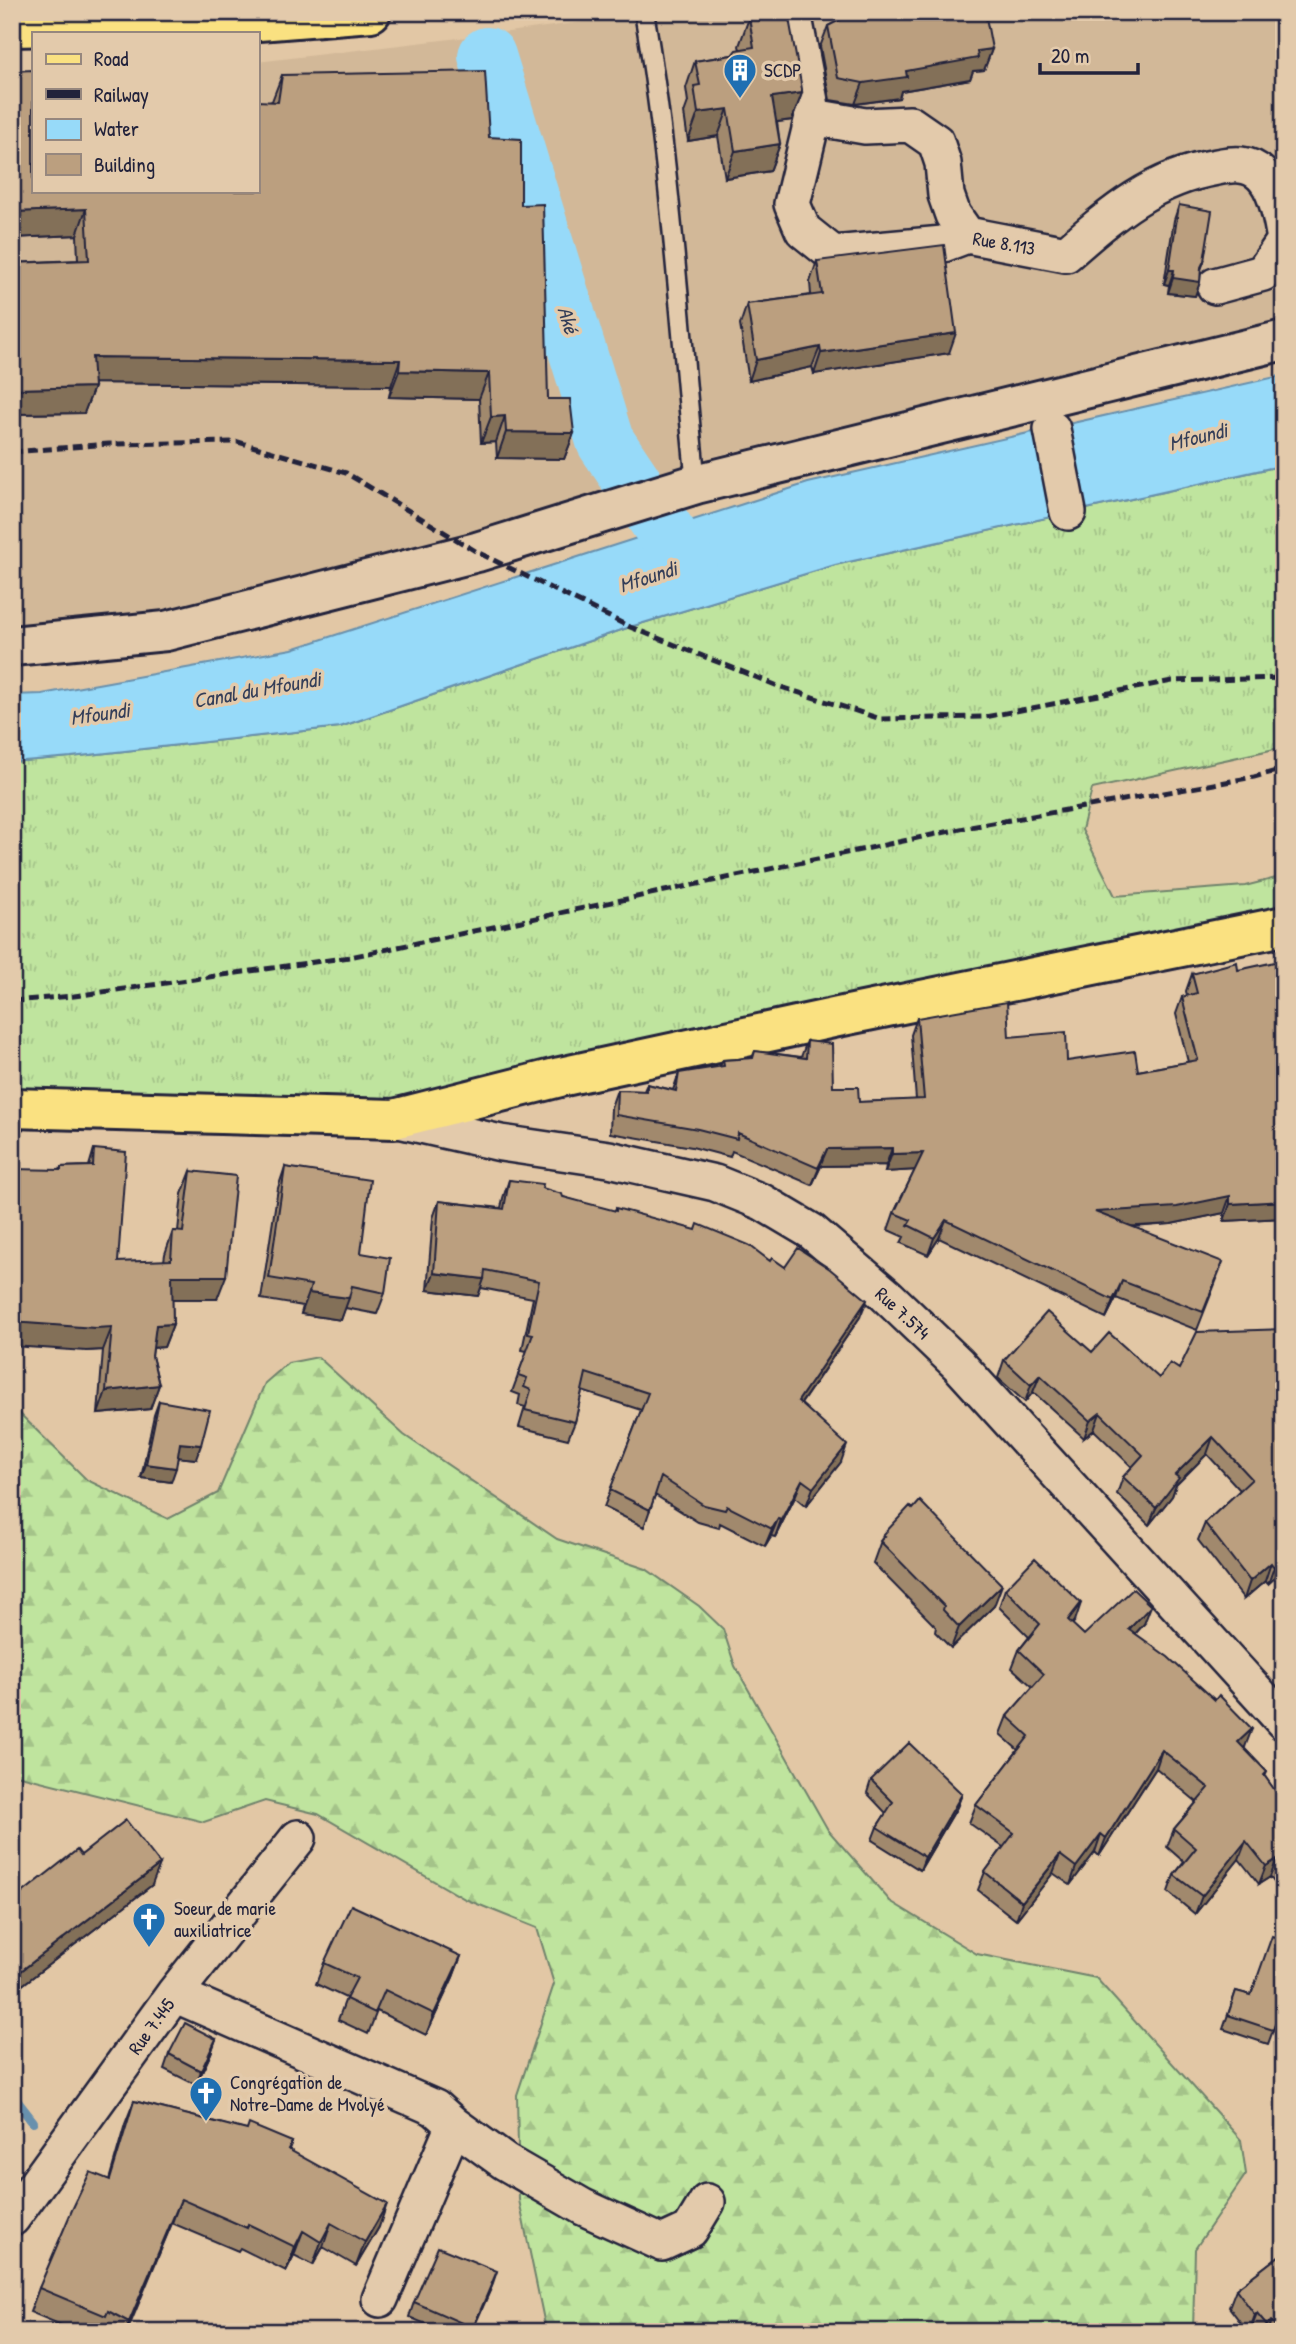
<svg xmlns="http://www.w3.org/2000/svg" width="1296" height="2344" font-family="'Patrick Hand',sans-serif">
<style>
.built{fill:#d2b898}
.grass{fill:url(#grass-tufts);stroke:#70836c;stroke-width:2}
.forest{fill:url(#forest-firs);stroke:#70836c;stroke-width:2}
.water{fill:#97daf9;stroke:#6890ad;stroke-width:2}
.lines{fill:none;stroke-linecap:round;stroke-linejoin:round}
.stream{stroke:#6890ad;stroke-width:10}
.river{stroke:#97daf9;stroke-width:58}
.lane-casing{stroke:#22223b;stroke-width:23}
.street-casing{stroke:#22223b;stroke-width:40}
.secondary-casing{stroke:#22223b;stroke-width:44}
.primary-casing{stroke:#22223b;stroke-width:44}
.highway-casing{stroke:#22223b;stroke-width:44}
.lane{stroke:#e3caab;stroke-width:18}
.street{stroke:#e3caab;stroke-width:35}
.secondary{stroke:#e3caab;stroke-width:38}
.primary{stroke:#fae181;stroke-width:38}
.highway{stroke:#fae181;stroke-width:38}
.rail{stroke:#22223b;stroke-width:5;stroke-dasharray:10 5;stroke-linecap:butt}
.wall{fill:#a1896d;stroke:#22223b;stroke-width:2}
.shaded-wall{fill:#836f59;stroke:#22223b;stroke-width:2}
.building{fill:#bb9f7f;stroke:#22223b;stroke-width:2}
.labels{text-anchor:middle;stroke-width:7;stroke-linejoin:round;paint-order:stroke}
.poi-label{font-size:19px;fill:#22223b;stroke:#e3caab;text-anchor:start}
.street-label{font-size:19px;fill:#22223b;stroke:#e3caab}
.water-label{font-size:21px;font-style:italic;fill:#343e58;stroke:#e3caab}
</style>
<defs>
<pattern id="grass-tufts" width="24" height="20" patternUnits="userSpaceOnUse" patternTransform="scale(1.75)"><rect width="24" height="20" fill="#bfe49e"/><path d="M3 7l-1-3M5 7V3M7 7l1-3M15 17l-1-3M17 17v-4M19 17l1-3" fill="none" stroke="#a4c389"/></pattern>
<pattern id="forest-firs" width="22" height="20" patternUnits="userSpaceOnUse" patternTransform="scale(1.75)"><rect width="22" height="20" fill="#bfe49e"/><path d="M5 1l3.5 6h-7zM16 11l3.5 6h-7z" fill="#a4c389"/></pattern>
</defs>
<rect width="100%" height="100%" fill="#e2c7a5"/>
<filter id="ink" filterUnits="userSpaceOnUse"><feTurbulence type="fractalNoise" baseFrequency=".0143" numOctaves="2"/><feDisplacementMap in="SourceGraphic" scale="14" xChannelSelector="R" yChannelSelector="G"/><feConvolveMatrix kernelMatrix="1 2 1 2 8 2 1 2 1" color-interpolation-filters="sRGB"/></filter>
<g filter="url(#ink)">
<path class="built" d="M656 12H1284V322L715 456 572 512 331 583 12 644V72L33 191H257V62L501 33Z"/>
<path class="grass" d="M1284 465V747L1092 789 1082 830 1115 896 1245 886 1284 876V926L394 1119 12 1108V762L71 757 340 727 630 627 835 565Z"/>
<path class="forest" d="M318 1357 404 1435 557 1539 646 1569 699 1606 723 1629 735 1666 828 1830 890 1901 977 1954 1096 1978 1241 2140 1246 2174 1195 2249 1193 2332H552L545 2325 519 2200 517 2095 554 1984 537 1928 465 1899 318 1814 265 1801 204 1822 12 1774V1406L87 1480 168 1519 218 1493 265 1383 288 1363Z"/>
<path class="water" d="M1284 375V465L835 565 630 627 340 727 71 757 12 762V695L42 694 292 649 808 483Z"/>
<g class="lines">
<path class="stream" d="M12 2095 33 2122"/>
<path class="river" d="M487 56 605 441 688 565"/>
<defs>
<path id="lane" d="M644 12C671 168 680 327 696 484"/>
<path id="street" d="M793 12 813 117 792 204 803 230 833 254 943 244 967 235 1066 254C1113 213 1153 178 1217 167 1233 164 1249 162 1262 175 1276 189 1281 216 1284 234
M813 117 865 126 910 124 936 142 943 163 946 195 953 215 967 235
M1215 286 1263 273 1284 242
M1052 429 1068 512
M394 1119 501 1143 609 1159 715 1183 762 1202 811 1231 886 1295 958 1364 1284 1722
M174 1994 435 2108 454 2125 505 2162 583 2207 662 2243 690 2230 707 2202
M12 2218 174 1994 298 1838
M380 2299 454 2125"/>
<path id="secondary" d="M12 646 166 631 477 552 696 484 1284 340"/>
<path id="primary" d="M12 1108 394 1119 560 1077 838 1017 1284 926"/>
<path id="highway" d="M12 27 246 22 371 12"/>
</defs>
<use href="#lane" class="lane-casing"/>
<use href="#street" class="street-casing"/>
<use href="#secondary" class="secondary-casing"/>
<use href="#primary" class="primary-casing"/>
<use href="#highway" class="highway-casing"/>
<use href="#lane" class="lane"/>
<use href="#street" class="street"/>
<use href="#secondary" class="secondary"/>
<use href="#primary" class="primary"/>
<use href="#highway" class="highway"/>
<path class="rail" d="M12 452 109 444 238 442 346 473 477 552 630 627 778 686 881 719 985 717 1172 681 1284 678
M12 1001 74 996 350 957 970 827 1254 777 1284 769"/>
</g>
<path class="wall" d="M841 13 992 49 984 70 973 71 970 79 901 91 899 98 855 104 830 100 820 47 828 26 838 21Z
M749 18 802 93 792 120 777 122 780 144 770 171 725 178 718 136 688 141 684 113 688 102 686 88 695 61 732 55 740 49 739 46Z
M12 71 33 191 272 101 282 75 489 137 521 205 548 399 574 433 564 459 497 458 496 442 481 443 479 399 389 397 391 386 94 383V387L84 413 12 414V263L78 260 77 235 12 238Z
M1179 205 1204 261 1201 270 1200 282 1195 296 1168 293 1169 285 1164 284 1174 220Z
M817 261 949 353 814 374 812 367 749 381 740 325 747 304 811 295 810 282Z
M1192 974 1284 1218 1224 1221V1213L1171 1224 1133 1227 1217 1279 1197 1330 1116 1298 1106 1318 939 1238 928 1255 901 1243 904 1237 888 1230 894 1213 915 1170 885 1172 886 1165 821 1166 812 1185 732 1151 730 1157 692 1147 610 1133 611 1107 617 1090 644 1091 647 1084 673 1090 679 1073 720 1066 723 1060 752 1058 755 1051 801 1057 807 1041 833 1087 859 1102 916 1100 911 1035 917 1018 1009 1037 1067 1061 1138 1071 1188 1062 1176 1014 1182 997 1187 996 1186 991Z
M94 1149 118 1262 164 1261 165 1254 173 1231H178L182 1194 191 1171 217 1299H172L173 1324 164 1347 153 1348 152 1356 159 1385 150 1409 98 1414 103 1350 86 1351 60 1170 61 1167 89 1166Z
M285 1167 361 1253 385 1293 377 1314 345 1308 341 1320 301 1314 303 1306 261 1299 278 1188Z
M509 1180 542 1188 563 1197 770 1261 860 1317 801 1404 841 1462 806 1506 795 1497 775 1537 771 1536 765 1546 720 1523 719 1528 698 1522 655 1495 644 1527 604 1507 641 1410 582 1391 575 1422 568 1439 519 1427 525 1407 518 1405 520 1395 512 1392 527 1351 522 1350 533 1298 481 1288 478 1296 427 1290 433 1218 439 1201 501 1208 503 1198Z
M1284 1329V1580L1279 1574 1268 1584 1265 1581 1244 1599 1198 1540 1205 1523 1240 1490 1207 1454 1176 1485 1172 1496 1149 1525 1117 1494 1123 1477 1132 1467 1094 1430 1084 1438 1033 1392 1025 1402 998 1378 1004 1360 1092 1352 1159 1378 1179 1369Z
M159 1401 196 1459 178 1457 171 1482 141 1478 154 1415Z
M883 1535 994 1606 951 1648 935 1632 936 1627 873 1563Z
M1005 1589 1075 1621 1072 1624 1084 1635 1144 1624 1135 1634 1245 1747 1244 1748 1267 1772 1265 1777 1284 1803V1888L1280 1890 1270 1877 1259 1884 1239 1859 1195 1914 1168 1892 1174 1875 1184 1862 1167 1847 1174 1829 1197 1802 1156 1768 1099 1856 1095 1852 1070 1885 1053 1873 1016 1920 978 1890 985 1872 1003 1847 969 1823 976 1805 1018 1750 1000 1734 1007 1716 1033 1687 1012 1668 1019 1650 1029 1637 999 1607Z
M871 1780 962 1794 957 1807 920 1870 872 1840 877 1827 886 1813 867 1793Z
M81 1855 152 1885 12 1993V1901Z
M1284 1940V2027L1275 2025 1268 2044 1223 2029 1236 1991 1250 1995Z
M461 1956 453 1977 426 2035 377 2011 368 2034 338 2020 346 1998 316 1984 324 1963Z
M216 2039 211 2053 196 2085 164 2069 169 2054Z
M134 2101 292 2142 289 2149 379 2227 356 2266 323 2247 313 2265 294 2255 286 2271 240 2248 238 2251 172 2223 127 2332H78L30 2312 39 2288 109 2180 125 2124Z
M1284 2252V2332H1248L1229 2307 1236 2289Z
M492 2286 472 2332H444L409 2317 414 2302Z"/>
<path class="shaded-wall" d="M992 49 984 70 973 71 970 79 901 91 899 98 855 104 863 83 977 51Z
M802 93 792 120 762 124 772 97Z
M728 109 718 136 688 141 698 113Z
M780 144 770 171 725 178 735 151Z
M86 209 77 235 12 238V212Z
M1204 261 1198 276 1200 282 1195 296 1168 293 1173 278Z
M1169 270H1174L1169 285 1164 284Z
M956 333 949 353 814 374 821 353Z
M820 347 812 367 749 381 756 360Z
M92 357 400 360 391 386 83 383Z
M399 371 489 373 479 399 389 397Z
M94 387 84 413 12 414V389Z
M505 416 496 442 481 443 491 417Z
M506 432 574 433 564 459 497 458Z
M892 1148 886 1165 821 1166 812 1185 827 1149Z
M923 1153 917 1170 885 1172 892 1154Z
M1230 1196 1224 1213 1171 1224 1089 1229 1095 1212Z
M1284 1201V1218L1224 1221 1230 1204Z
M946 1220 939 1238 928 1255 934 1238Z
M434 1273 484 1279 478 1296 427 1290Z
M172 1276H226L217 1299H163Z
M1122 1281 1116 1298 1106 1318 1113 1300Z
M309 1293 349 1298 341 1320 301 1314Z
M867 1300 860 1317 791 1418 798 1401Z
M12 1322 112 1327 103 1350 86 1351 12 1346Z
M173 1324 164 1347 148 1348 156 1325Z
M1040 1375 1033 1392 1025 1402 1031 1385Z
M159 1385 150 1409 98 1414 106 1391Z
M1100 1413 1094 1430 1084 1438 1090 1421Z
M1213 1437 1207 1454 1176 1485 1172 1496 1149 1525 1156 1508 1175 1475Z
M180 1443 201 1445 196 1459 175 1457Z
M847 1445 841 1462 806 1506 813 1488Z
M146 1464 176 1468 171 1482 141 1478Z
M802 1480 795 1497 775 1537 781 1520Z
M778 1519 771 1536 765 1546 772 1529Z
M1284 1558 1279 1574 1268 1584 1274 1567Z
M1271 1563 1265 1581 1244 1599 1250 1581Z
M1002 1585 994 1606 951 1648 959 1627Z
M1081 1603 1075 1621 1061 1638 1068 1620Z
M1151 1606 1144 1624 1123 1647 1129 1629Z
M1252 1729 1245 1747 1232 1760 1238 1742Z
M1162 1750 1156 1768 1099 1856 1106 1838Z
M962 1794 957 1807 920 1870 925 1857Z
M1101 1834 1095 1852 1070 1885 1076 1867Z
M1246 1841 1239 1859 1195 1914 1202 1896Z
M1060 1855 1053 1873 1016 1920 1022 1902Z
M1277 1859 1270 1877 1259 1884 1266 1866Z
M160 1864 152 1885 12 1993V1987L17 1974Z
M461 1956 453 1977 426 2035 434 2014Z
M216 2039 211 2053 196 2085 201 2071Z
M181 2199 172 2223 126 2332 129 2322Z
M387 2204 379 2227 356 2266 365 2242Z
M331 2223 323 2247 313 2265 321 2242Z
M303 2231 294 2255 286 2271 295 2247Z
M497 2271 492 2286 471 2332Z
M1257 2313 1250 2331 1249 2332 1255 2315Z
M1272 2321 1268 2332H1264L1267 2325Z"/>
<path class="building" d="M845 12H985L992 49 977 51 978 58 906 71 907 77 863 83 838 78 828 26 842 19 841 13Z
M788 13 802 89V93L772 97 780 144 735 151 728 109 698 113 694 86 700 85 695 61 732 55 736 50 754 47 749 18Z
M33 70V191H257V101L278 102 282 75 485 71 489 137 521 139V205L543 204 548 399H570L574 433 506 432 505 416 491 417 489 373 399 371 400 360 92 357 94 387 12 389V263L89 260 86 209 12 212V71Z
M1179 205 1212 211 1204 261 1201 267 1200 282 1173 278 1174 270H1169Z
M944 245 956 333 821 353 820 347 756 360 747 304 822 294 817 261Z
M1284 960V1201L1230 1204V1196L1177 1207 1095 1212 1223 1262 1203 1312 1122 1281 1113 1300 946 1220 934 1238 908 1225 911 1220 894 1213 923 1153 892 1154V1148L827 1149 818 1168 738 1133 737 1139 698 1129 616 1115 617 1090 647 1091V1084L676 1091 679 1073 724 1066 723 1060 753 1058 755 1051 806 1058 807 1041 832 1044 833 1087H858L859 1102 924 1099 917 1018 1007 1002 1009 1037 1066 1032 1067 1061 1135 1051 1138 1071 1198 1060 1182 997 1197 993 1192 974 1237 962 1238 970Z
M94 1149 126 1152 118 1262 171 1260 173 1231 183 1232 191 1171 236 1176 226 1276H172L173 1324 156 1325 152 1356 159 1385 106 1391 112 1327 95 1328 12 1322V1169L61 1170V1167L93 1166Z
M285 1167 370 1180 361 1253 390 1258 385 1293 352 1286 349 1298 309 1293 311 1285 269 1278Z
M509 1180 543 1184 542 1188 562 1194 563 1197 616 1211V1208L696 1230 698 1224 749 1245 770 1261 772 1258 785 1267 798 1248 830 1269 867 1300 798 1401 847 1445 813 1488 802 1480 781 1520 778 1519 772 1529 727 1506 725 1510 704 1505 661 1477 650 1510 610 1490 648 1393 586 1373 575 1422 525 1410 531 1390 524 1387 527 1378 518 1375 533 1334 528 1333 539 1281 485 1270 484 1279 434 1273 439 1201 504 1209Z
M1047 1312 1092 1352 1109 1333 1159 1378 1170 1363 1179 1369 1197 1332 1284 1329V1558L1274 1567 1271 1563 1250 1581 1205 1523 1252 1479 1213 1437 1175 1475 1179 1478 1156 1508 1123 1477 1143 1455 1100 1413 1090 1421 1040 1375 1031 1385 1004 1360Z
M159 1401 210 1410 201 1445 180 1443 176 1468 146 1464Z
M920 1501 1002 1585 959 1627 943 1610 944 1606 880 1541 885 1536 883 1535 910 1506 913 1509Z
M1035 1558 1081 1603 1068 1620 1084 1635 1133 1589 1151 1606 1129 1629 1168 1657 1215 1700 1219 1695 1252 1729 1238 1742 1267 1772 1264 1775 1284 1803V1868L1277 1859 1266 1866 1246 1841 1202 1896 1174 1875 1196 1848 1174 1829 1209 1788 1162 1750 1106 1838 1101 1834 1076 1867 1060 1855 1022 1902 985 1872 1014 1833 976 1805 1029 1736 1007 1716 1044 1674 1019 1650 1040 1624 1005 1589Z
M909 1743 962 1794 925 1857 877 1827 893 1802 871 1780Z
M126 1820 160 1864 17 1974 12 1968V1901L77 1850 81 1855Z
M351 1905 461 1956 434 2014 385 1990 375 2013 346 1999 357 1978 324 1963Z
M1272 1936 1284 1940V2011L1280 2010 1273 2030 1228 2015 1236 1991 1251 1995Z
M185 2023 216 2039 201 2071 169 2054Z
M134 2101 247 2130 249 2124 292 2142 288 2149 387 2204 365 2242 331 2223 321 2242 303 2231 295 2247 248 2224 247 2228 181 2199 129 2322 108 2311 106 2316 39 2288 72 2210 90 2172 110 2180Z
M438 2247 497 2271 473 2328 414 2302Z
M1284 2252V2332H1282L1272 2321 1267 2325 1257 2313 1255 2315 1236 2289Z"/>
</g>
<defs>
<symbol id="building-pin" viewBox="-11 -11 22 30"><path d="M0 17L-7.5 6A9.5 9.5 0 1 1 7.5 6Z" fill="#1f6fb2" stroke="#e3caab"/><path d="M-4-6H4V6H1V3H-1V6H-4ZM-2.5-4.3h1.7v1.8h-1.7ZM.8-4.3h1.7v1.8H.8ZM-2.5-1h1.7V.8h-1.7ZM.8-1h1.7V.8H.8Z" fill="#fff"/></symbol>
<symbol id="church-pin" viewBox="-11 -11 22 30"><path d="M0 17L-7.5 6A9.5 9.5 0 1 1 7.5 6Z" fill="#1f6fb2" stroke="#e3caab"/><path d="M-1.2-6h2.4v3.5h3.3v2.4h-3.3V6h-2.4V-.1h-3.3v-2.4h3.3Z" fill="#fff"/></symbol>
</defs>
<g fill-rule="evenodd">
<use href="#building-pin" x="721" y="51" width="38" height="52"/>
<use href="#church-pin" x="130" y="1900" width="38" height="52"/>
<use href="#church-pin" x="187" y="2074" width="38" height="52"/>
</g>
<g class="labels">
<g class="poi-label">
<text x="764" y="77">SCDP</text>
<text x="174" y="1915">Soeur de marie<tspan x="174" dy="22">auxiliatrice</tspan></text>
<text x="230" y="2089">Congrégation de<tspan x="230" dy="22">Notre-Dame de Mvolyé</tspan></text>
</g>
<g class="street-label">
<text transform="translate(1004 243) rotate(10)" y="7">Rue 8.113</text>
<text transform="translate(903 1313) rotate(43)" y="7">Rue 7.574</text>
<text transform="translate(151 2026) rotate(-54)" y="7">Rue 7.445</text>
</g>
<g class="water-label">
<text transform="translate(568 320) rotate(73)" y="7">Aké</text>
<text transform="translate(1198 437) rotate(-14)" y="7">Mfoundi</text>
<text transform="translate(648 577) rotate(-18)" y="7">Mfoundi</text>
<text transform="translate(257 690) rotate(-10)" y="7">Canal du Mfoundi</text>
<text transform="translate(100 714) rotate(-8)" y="7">Mfoundi</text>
</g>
</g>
<rect width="1296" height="2344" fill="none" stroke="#e3caab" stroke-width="42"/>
<rect x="21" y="21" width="1254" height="2302" fill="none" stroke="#22223b" stroke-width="2.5" filter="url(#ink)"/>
<rect x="32" y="32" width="228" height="161" fill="#e3caab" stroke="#96877e" stroke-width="2"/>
<rect x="46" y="54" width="35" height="10" fill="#fae181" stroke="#96877e" stroke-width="2"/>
<text x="94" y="66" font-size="21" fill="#22223b">Road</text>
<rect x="46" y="89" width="35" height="10" fill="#22223b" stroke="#96877e" stroke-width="2"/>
<text x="94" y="102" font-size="21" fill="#22223b">Railway</text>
<rect x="46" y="119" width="35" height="21" fill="#97daf9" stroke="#96877e" stroke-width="2"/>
<text x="94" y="136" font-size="21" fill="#22223b">Water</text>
<rect x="46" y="154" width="35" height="21" fill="#bb9f7f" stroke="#96877e" stroke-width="2"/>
<text x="94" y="172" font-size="21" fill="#22223b">Building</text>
<path d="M1040 63v10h98v-10" fill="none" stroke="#22223b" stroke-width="3.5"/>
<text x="1051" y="63" font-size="21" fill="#22223b" stroke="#e3caab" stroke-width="5" paint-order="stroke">20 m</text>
</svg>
